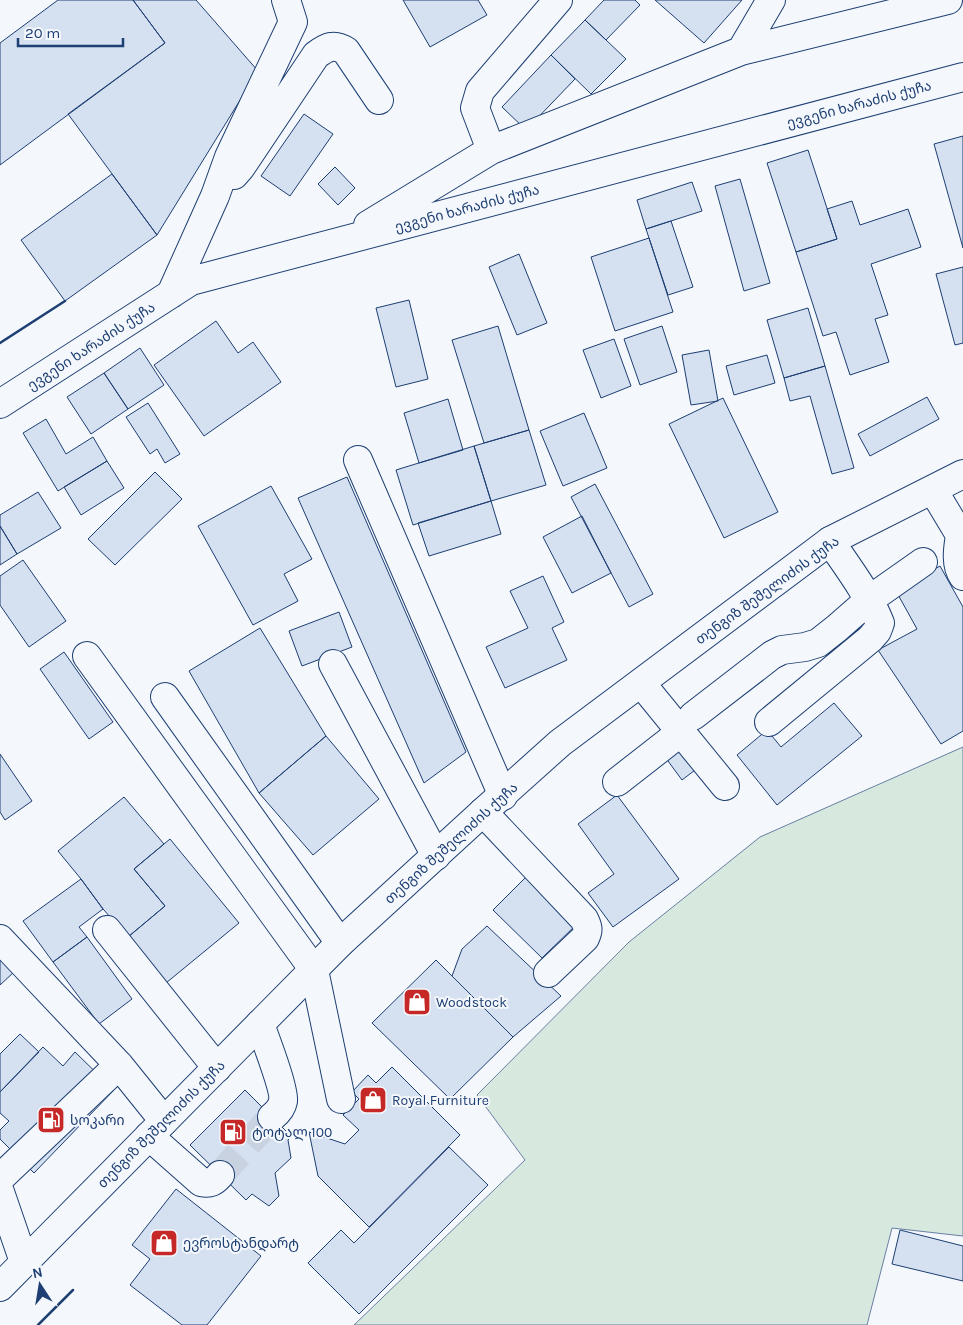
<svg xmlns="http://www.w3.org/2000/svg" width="963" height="1325" font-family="Karla,'Noto Sans Georgian',sans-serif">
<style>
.green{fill:#d7e8df;stroke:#687fa3}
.building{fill:#d5e0f0;stroke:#1d3f73}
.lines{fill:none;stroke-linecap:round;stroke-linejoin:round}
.minor-tunnel{stroke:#c9d2e0;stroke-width:28;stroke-dasharray:28 14;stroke-linecap:butt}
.minor-casing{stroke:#1d3f73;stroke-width:30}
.major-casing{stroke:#1d3f73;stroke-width:30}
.minor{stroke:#f4f7fb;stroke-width:28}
.major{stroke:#f4f7fb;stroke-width:28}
.wall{stroke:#1d3f73;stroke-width:2.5}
.labels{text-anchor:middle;stroke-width:4;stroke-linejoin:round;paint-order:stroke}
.street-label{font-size:14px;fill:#1d3f73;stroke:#f4f7fb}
.poi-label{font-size:14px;fill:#1d3f73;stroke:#f4f7fb;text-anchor:start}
</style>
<rect width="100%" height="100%" fill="#f4f7fb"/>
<path class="green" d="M963 747V1236L892 1228 867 1325H354L525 1160 477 1095 629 942 760 837Z"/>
<path class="building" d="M58 0H133L165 43 0 165V43Z
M133 0H196L258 71 157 235 68 114 165 43Z
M403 0H478L487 15 430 47Z
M604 0H635L640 5 606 40 585 20Z
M655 0H742L704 43Z
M585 20 626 59 591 94 551 55Z
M551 55 575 79 526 130 502 107Z
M304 114 333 134 290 196 261 176Z
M963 136V248L934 144Z
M808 150 837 239 796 252 767 163Z
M335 167 355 188 338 205 318 184Z
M112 174 157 235 65 301 21 240Z
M740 179 770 283 744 291 715 186Z
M692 182 702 211 646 229 637 200Z
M852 201 860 225 908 209 921 247 871 264 888 315 875 319 889 362 850 375 836 332 823 336 796 252 837 239 827 209Z
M671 221 693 287 668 295 646 229Z
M649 238 673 312 615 331 591 257Z
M519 254 547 323 517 335 489 267Z
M963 267V343L955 345 936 274Z
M409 300 428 379 396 387 376 308Z
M808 308 825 366 784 378 767 320Z
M216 321 238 353 253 342 281 382 204 436 154 365Z
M498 326 529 430 484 443 452 340Z
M662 326 677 372 640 385 624 339Z
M614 339 631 386 601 398 583 350Z
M140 348 164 385 128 409 104 373Z
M709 350 718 401 691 405 682 355Z
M767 355 775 383 734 395 726 366Z
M825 366 854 468 832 474 810 396 790 401 784 378Z
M104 373 128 409 91 434 67 397Z
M927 397 939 419 870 456 858 434Z
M723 398 778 512 724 538 669 424Z
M448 399 463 450 419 463 404 413Z
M148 403 180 454 165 463 157 449 150 454 126 417Z
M584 413 607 468 563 486 540 431Z
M46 419 66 454 93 437 107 461 58 491 23 433Z
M529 430 546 485 491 501 474 446Z
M474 446 491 501 413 525 396 470Z
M107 461 124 488 81 515 64 487Z
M155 472 182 499 115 565 88 539Z
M347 477 466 752 424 783 298 498Z
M595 484 653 594 629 607 571 497Z
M271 486 312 559 284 574 298 601 253 625 198 526Z
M38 492 61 528 17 554 0 526V515Z
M491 501 501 534 429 556 418 523Z
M582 516 611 573 572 593 543 537Z
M0 526 17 554 0 565Z
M23 560 66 621 29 647 0 605V576Z
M940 566 963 607V731L941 744 878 650 917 629 896 591Z
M543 576 564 622 552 628 567 660 505 688 486 647 528 628 510 591Z
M339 612 352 647 302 666 289 631Z
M260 628 326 736 259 793 189 671Z
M64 652 113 722 89 739 40 669Z
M834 703 862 736 777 805 737 755 767 730 781 747Z
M326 736 379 799 313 855 259 793Z
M683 744 699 767 682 780 665 757Z
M0 754 32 801 5 820 0 812Z
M617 795 679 879 613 927 588 893 614 874 578 824Z
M124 797 164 844 134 869 165 906 128 937 103 909 81 879 58 851Z
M170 839 239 923 166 983 128 937 165 906 134 869Z
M529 874 578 923 542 958 493 910Z
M81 879 103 909 79 927 87 937 53 962 23 921Z
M487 926 561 996 513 1037 452 976 462 949Z
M87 937 132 999 99 1024 53 962Z
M0 957 14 972 0 985Z
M436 960 513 1037 450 1099 372 1023Z
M20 1034 39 1052 0 1092V1054Z
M43 1047 63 1066 75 1052 114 1090 34 1173 0 1139V1130L9 1121 0 1113V1092Z
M392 1067 460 1135 369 1227 318 1176 309 1132 345 1144 359 1130 343 1115 359 1099 352 1092 368 1075 376 1083Z
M245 1090 291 1136 288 1140 291 1158 275 1173 279 1196 269 1206 252 1194 246 1200 190 1145Z
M449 1147 488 1185 359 1314 308 1263 341 1230 354 1243Z
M176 1189 261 1256 207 1325H182L130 1285 150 1259 132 1245Z
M900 1230 963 1246V1281L892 1264Z"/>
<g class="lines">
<path class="minor-tunnel" d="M220 1175 272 1117"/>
<defs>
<path id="minor" d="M741 51 771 0
M491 150 475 108 480 91 558 0
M234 175 241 167 316 55C327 47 334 43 346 51L379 100
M368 225 491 150 741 51 948 0
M171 294 215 196 229 157 293 22 286 0
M0 404 191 281 963 77
M358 460 503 796
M933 490 960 535C958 548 955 564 963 576
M87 656 314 970 341 1099
M333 664 436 856
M641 683 725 786
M165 697 340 943
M693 716 772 655 782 650 805 647 818 643 837 628 869 600 923 562
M769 722 870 639 877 631 880 623C869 595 847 566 830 541
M617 782 681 732
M483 812 584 919C588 927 589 930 585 938L548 973
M107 930 217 1068
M0 939 119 1065 164 1121
M260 1024C265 1038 285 1090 283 1101 282 1107 277 1113 272 1117
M149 1136 201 1182C210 1184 214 1182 220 1175
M0 1178 119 1065
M0 1192 24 1262"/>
<path id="major" d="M0 1287 340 943 483 812 560 743 830 541 963 474"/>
</defs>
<use href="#minor" class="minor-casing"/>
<use href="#major" class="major-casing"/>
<use href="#minor" class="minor"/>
<use href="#major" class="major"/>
<path class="wall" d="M0 343 65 301
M38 1325 73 1290"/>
</g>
<defs>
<symbol id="shop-square" viewBox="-11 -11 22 22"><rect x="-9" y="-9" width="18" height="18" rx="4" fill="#c62828" stroke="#f4f7fb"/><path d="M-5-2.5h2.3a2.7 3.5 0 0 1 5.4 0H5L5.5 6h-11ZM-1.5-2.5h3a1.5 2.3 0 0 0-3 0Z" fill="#fff"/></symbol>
<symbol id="fuel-square" viewBox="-11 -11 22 22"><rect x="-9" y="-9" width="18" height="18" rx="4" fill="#c62828" stroke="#f4f7fb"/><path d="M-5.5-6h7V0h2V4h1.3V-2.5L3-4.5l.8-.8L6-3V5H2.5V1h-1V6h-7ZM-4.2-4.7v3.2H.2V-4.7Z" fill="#fff"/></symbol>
</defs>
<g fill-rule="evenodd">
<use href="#shop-square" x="401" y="986" width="32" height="32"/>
<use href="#shop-square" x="357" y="1084" width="32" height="32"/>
<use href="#fuel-square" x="35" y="1104" width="32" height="32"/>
<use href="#fuel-square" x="217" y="1116" width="32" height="32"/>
<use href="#shop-square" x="148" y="1227" width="32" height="32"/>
</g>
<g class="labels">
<g class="street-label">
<text transform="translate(859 104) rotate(-15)" y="5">ევგენი ხარაძის ქუჩა</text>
<text transform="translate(467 208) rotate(-15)" y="5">ევგენი ხარაძის ქუჩა</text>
<text transform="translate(91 346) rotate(-33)" y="5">ევგენი ხარაძის ქუჩა</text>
<text transform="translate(767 590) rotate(-36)" y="5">თენგიზ შეშელიძის ქუჩა</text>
<text transform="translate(451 843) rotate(-42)" y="5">თენგიზ შეშელიძის ქუჩა</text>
<text transform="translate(161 1124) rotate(-45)" y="5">თენგიზ შეშელიძის ქუჩა</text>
</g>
<g class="poi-label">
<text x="436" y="1007">Woodstock</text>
<text x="392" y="1105">Royal Furniture</text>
<text x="70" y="1125">სოკარი</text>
<text x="252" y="1137">ტოტალ 100</text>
<text x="183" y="1248">ევროსტანდარტ</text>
</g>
</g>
<g transform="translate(40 1285) rotate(348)" stroke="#f4f7fb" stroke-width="4" paint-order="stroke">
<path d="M0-4L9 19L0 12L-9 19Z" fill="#1d3f73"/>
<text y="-8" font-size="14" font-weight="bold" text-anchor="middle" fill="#1d3f73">N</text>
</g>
<path d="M18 38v8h105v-8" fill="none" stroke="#1d3f73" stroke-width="2.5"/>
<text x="25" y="38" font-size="15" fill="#1d3f73" stroke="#f4f7fb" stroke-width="4" paint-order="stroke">20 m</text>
</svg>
